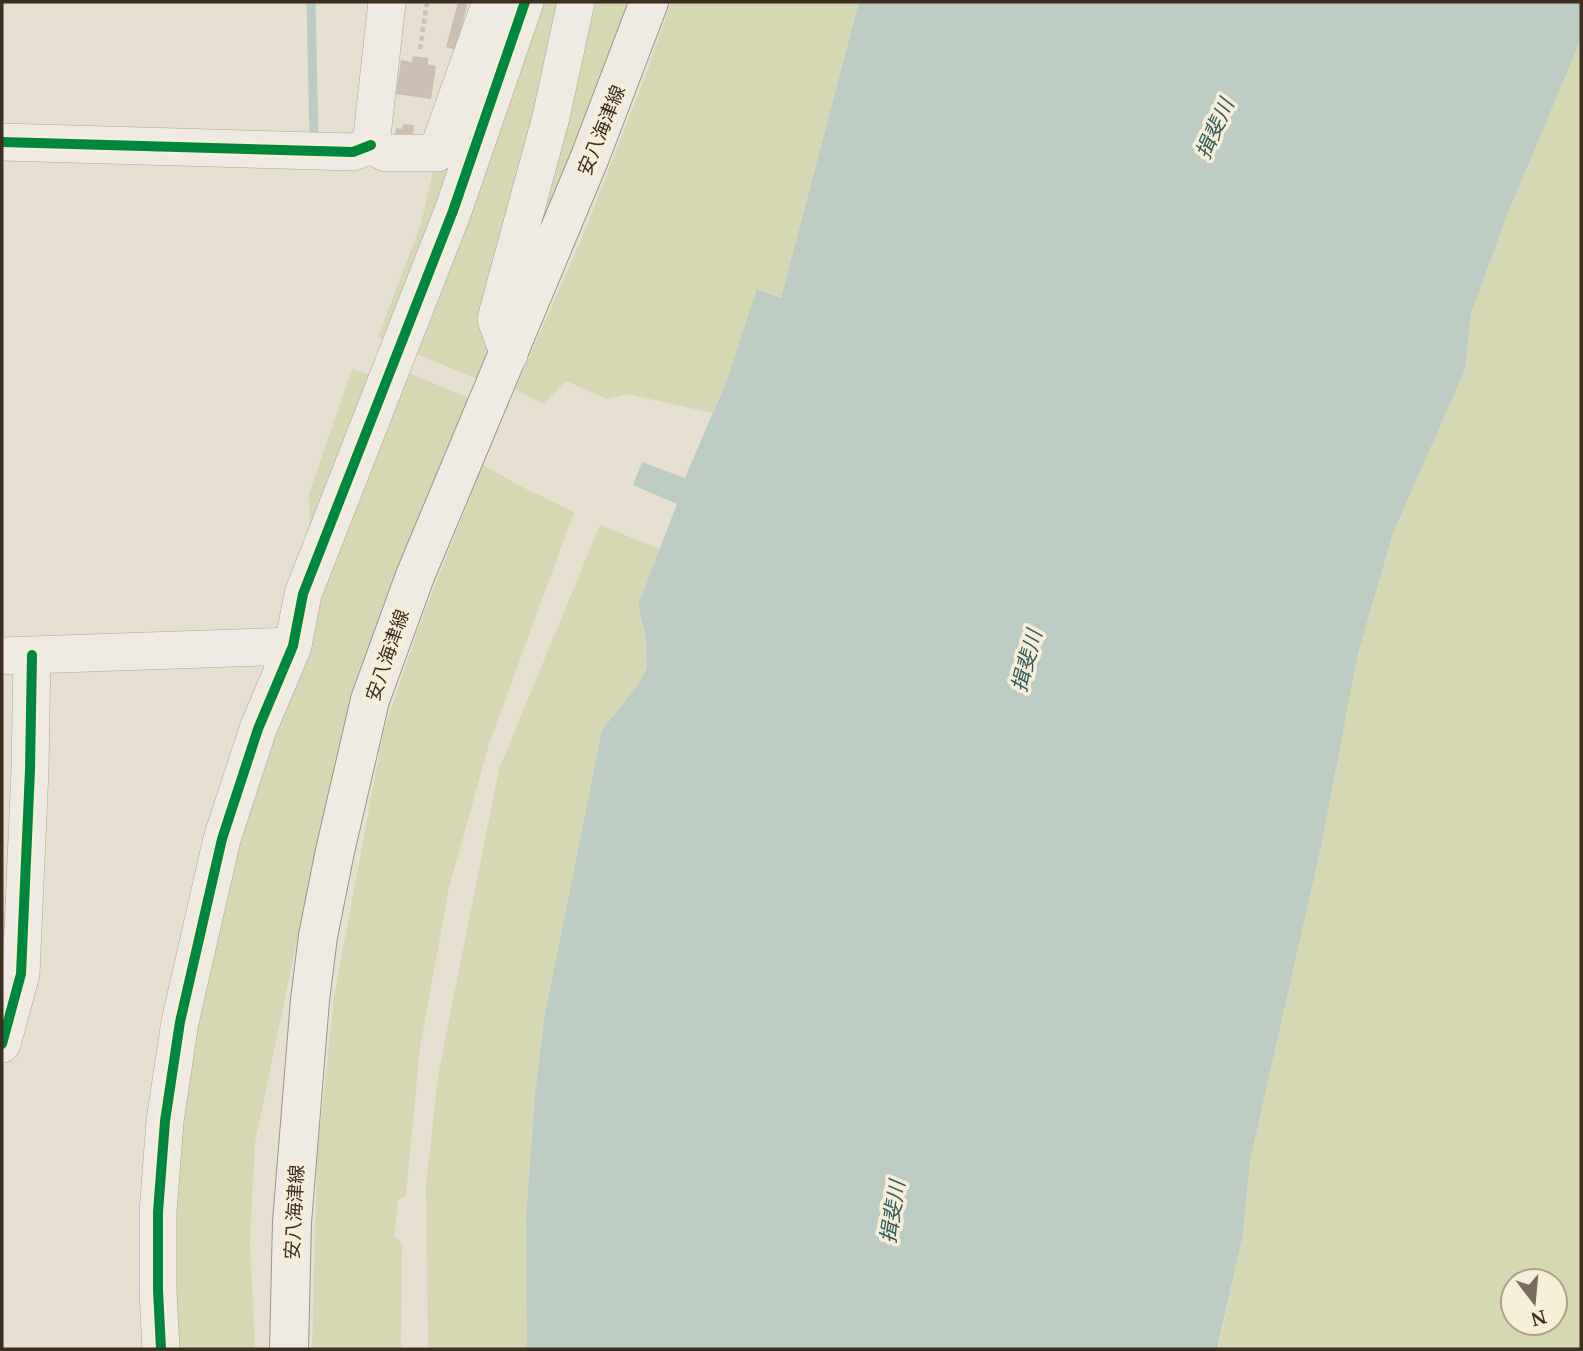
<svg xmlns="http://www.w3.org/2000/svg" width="1583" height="1351" font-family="'Noto Serif','Noto Sans JP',serif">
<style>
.green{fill:#d6d7b3;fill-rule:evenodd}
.water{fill:#bcccc2}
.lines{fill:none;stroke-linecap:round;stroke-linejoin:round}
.stream{stroke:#bcccc2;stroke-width:9}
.building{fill:#cbbfb2}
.minor-casing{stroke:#ada599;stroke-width:38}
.secondary-casing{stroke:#9c958a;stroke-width:40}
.path{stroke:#c8c2b9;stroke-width:4.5;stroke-dasharray:5 3.5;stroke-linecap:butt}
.minor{stroke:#efebe3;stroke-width:37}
.secondary{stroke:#efebe3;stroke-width:38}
.cycleway-casing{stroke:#f7eed8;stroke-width:15}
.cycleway{stroke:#00873e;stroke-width:10}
.labels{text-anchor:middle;stroke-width:7;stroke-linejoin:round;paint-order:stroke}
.street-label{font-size:19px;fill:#3d2e20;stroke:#f7eed8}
.water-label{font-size:21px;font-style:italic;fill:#2f5d5a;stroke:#f7eed8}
</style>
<rect width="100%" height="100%" fill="#e7e0d1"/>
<path class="green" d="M536 2H564L485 326 488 355 478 379 409 351Z
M585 2H632L512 312Z
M671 2H859L781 298 758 289 728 377 712 413 628 394 607 399 566 381 543 404 515 389 582 238 645 77Z
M1581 39V1349H1218L1243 1235 1250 1161 1321 847 1358 654 1393 533 1465 370 1471 314 1506 218ZM1513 1281H1555V1323H1513Z
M434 167 452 169 394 345 378 337 421 224Z
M352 369 377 377 310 546 309 494Z
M402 370 469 398 305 903 255 1142 250 1241 255 1349H172L170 1215 193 1023 226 880 340 522Z
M483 465 520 486 574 512 489 744 449 888 420 1047 406 1196 398 1200 394 1237 402 1243 401 1349H312L317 1157 334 997 384 729 422 618Z
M600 525 660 549 638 605 646 638 647 668 637 686 602 730 545 1013 535 1094 526 1218 527 1349H428L426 1185 438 1076 499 769Z"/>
<path class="water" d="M859 2H1581V39L1506 218 1471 314 1465 370 1393 533 1358 654 1321 847 1250 1161 1243 1235 1217 1349H527L526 1218 535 1094 545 1013 602 730 637 686 647 668 646 638 638 605 677 504 633 485 642 462 685 478 728 377 757 289 781 298Z"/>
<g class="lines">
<path class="stream" d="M311 2 314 139"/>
</g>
<path class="building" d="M458 2H468L456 50 446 47Z
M413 56 428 58V64L436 66 431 99 396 94 401 60 412 62Z
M403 124 414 125 413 136 395 134 396 128 402 129Z"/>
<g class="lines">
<defs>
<path id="minor" d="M2 142 353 152 371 145
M371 145 386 153H437L491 2
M371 145 387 2
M509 355 496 319 551 117 576 2
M2 656 293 646
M2 1044 21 974 30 770 32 655
M161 1349 158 1290V1212L165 1121 180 1022 222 839 258 729 293 646 303 594 453 211 525 2"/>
<path id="secondary" d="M289 1349 292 1222 310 1000 318 936 335 851 370 700 415 576 590 157 649 2"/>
</defs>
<use href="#minor" class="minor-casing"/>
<use href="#secondary" class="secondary-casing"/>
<path class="path" d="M420 49 427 2"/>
<use href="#minor" class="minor"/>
<use href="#secondary" class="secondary"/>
<defs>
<path id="cycleway" d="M2 142 353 152 371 145
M2 1044 21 974 30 770 32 655
M161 1349 158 1290V1212L165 1121 180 1022 222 839 258 729 293 646 303 594 453 211 525 2"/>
</defs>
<use href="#cycleway" class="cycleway-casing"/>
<use href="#cycleway" class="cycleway"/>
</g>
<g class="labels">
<g class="street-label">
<text transform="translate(601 130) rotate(-68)" y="7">安八海津線</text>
<text transform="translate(387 655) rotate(-71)" y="7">安八海津線</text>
<text transform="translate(294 1212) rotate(-87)" y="7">安八海津線</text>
</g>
<g class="water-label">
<text transform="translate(1215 129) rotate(-66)" y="7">揖斐川</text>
<text transform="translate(1027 661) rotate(-75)" y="7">揖斐川</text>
<text transform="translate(893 1212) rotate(-81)" y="7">揖斐川</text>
</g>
</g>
<rect width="1583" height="1351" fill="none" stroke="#3d2e20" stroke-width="7"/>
<g transform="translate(1534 1302) rotate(164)"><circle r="33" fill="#f7eed8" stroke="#ada18e" stroke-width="2"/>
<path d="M0-5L12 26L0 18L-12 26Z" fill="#786c5e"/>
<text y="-10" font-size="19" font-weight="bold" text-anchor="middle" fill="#3d2e20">N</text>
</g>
</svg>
